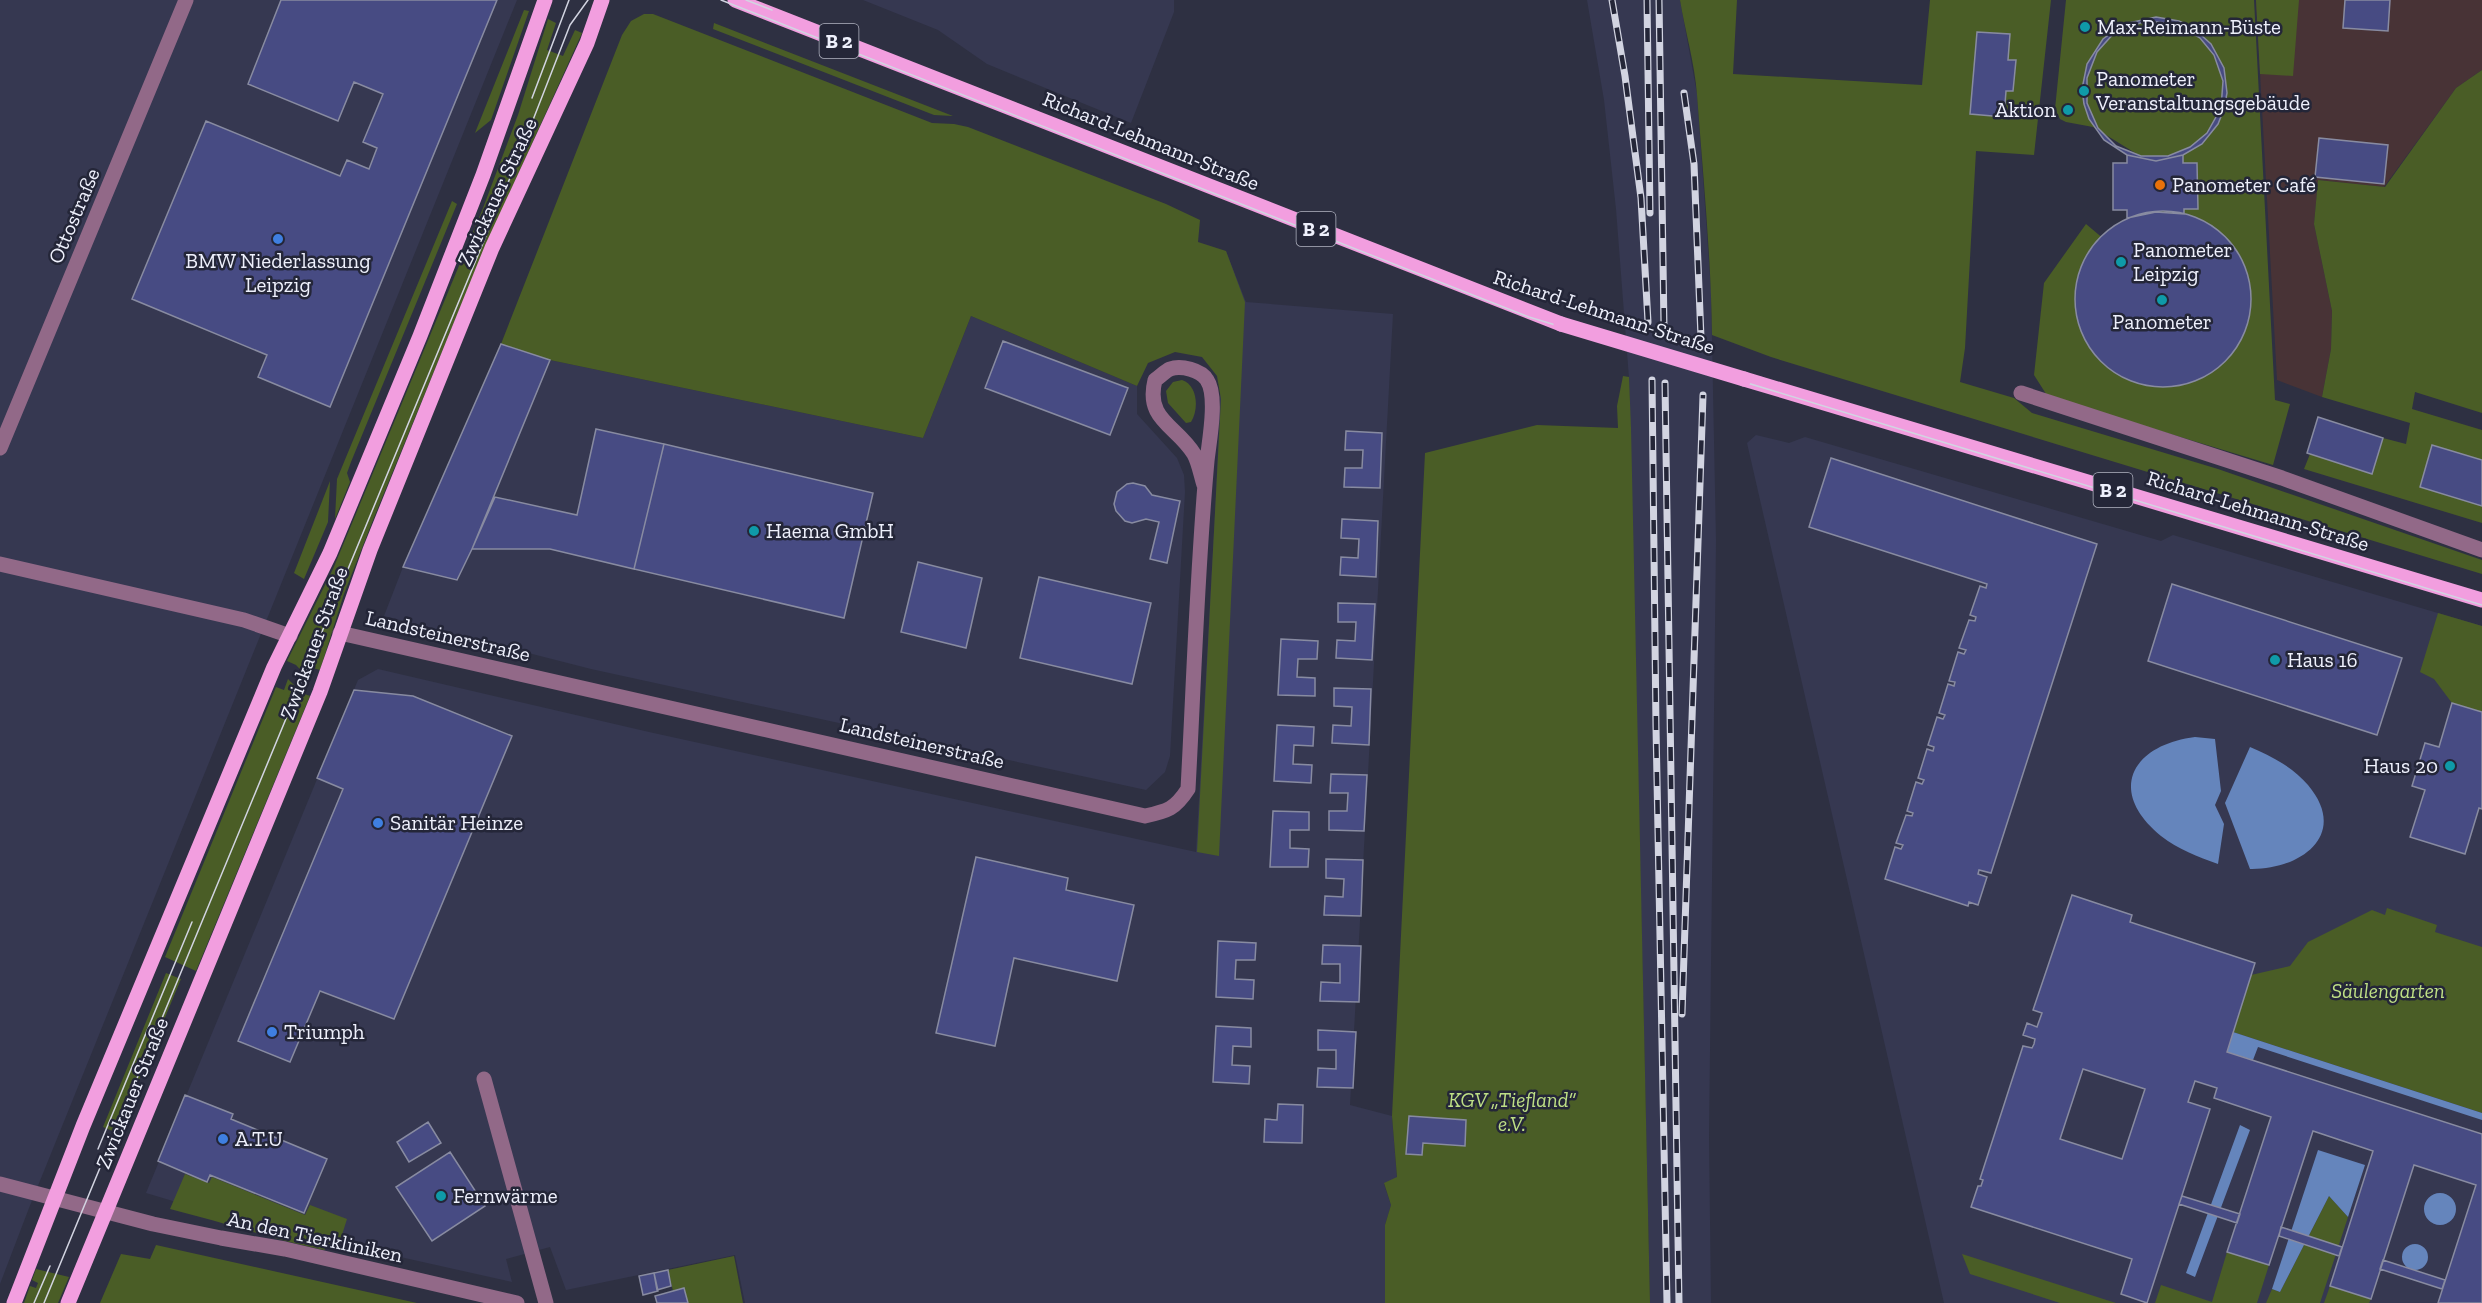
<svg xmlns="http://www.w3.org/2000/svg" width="2482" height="1303" font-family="'Zilla Slab',serif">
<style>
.built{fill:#363851}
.industrial{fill:#483336}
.green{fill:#4a5d26}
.water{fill:#6585bc}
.building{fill:#474b83;stroke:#888ba1;stroke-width:1.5;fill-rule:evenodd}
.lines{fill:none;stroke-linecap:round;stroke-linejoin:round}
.minor{stroke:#926988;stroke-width:15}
.major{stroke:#f29edf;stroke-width:15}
.tram{stroke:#d2d4e1;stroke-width:1.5}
.rail-casing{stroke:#d2d4e1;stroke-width:7}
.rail{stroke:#242638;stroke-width:4.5;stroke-dasharray:14;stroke-linecap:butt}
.major-bridge{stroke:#f29edf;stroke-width:15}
.culture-dot{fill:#0f9aa8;stroke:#242638;stroke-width:2}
.food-dot{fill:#e8710a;stroke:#242638;stroke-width:2}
.shop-dot{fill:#3f7fe0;stroke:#242638;stroke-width:2}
.labels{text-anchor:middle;stroke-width:5;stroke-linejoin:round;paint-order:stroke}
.shield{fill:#242638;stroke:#b1b3c1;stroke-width:1.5}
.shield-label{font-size:20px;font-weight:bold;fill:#eef0fc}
.poi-label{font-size:21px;fill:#eef0fc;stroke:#242638;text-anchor:start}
.street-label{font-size:21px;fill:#eef0fc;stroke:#242638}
.park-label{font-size:21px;font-style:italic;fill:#bedf85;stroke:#242638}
</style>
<rect width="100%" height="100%" fill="#2e3042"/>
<path class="built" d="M0 0H517L29 1208 0 1284Z
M863 0H1174V12L1131 123 987 64 938 30Z
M1587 0H1680L1697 94 1711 290 1716 541 1709 1137 1711 1303H1650L1629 378 1616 209 1604 100Z
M1226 251 1246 302 1393 314 1350 1105 1392 1116 1397 1178 1384 1184 1391 1205 1385 1225V1303H745L735 1255 566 1290 550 1247 506 1259 512 1282 240 1221 146 1193 358 680 378 669 649 732 1196 852 1216 496Z
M971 316 1137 386V414L1177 458 1184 475 1185 492 1170 756 1165 772 1146 790 591 669 384 616 403 567 501 344 550 360 923 438Z
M1756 435 1789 443 1805 437 2161 541 2173 535 2482 626V1303H1944L1747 443Z"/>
<path class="industrial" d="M2256 0H2482V70L2456 88 2384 187 2318 180 2314 224 2332 311 2331 349 2322 397 2277 380Z"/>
<path class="green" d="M1680 0H1737L1733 74 1922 85 1930 0H2051L2034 155 1976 151 1965 348 1960 382 2014 398 2032 413 2218 469 2482 560V574L1771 357 1712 335C1711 255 1703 175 1697 95 1695 64 1685 31 1680 0Z
M2066 0H2254L2275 400 2290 404 2273 465 2048 397 2034 375 2044 283 2086 224 2105 240 2192 188 2093 127 2066 122 2060 119 2055 109Z
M2256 0H2299L2293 76 2260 74Z
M524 10 529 11 491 120 475 133Z
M644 14H653L932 123 954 124 968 127 1166 204 1200 220 1198 242 1226 251 1245 302 1219 856 1197 852 1221 399 1217 376 1202 357 1175 352 1148 363 1137 386 971 316 923 438 550 360 501 344 622 35 631 21Z
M548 19 556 23 547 50 563 56 575 30 582 33 483 252 373 520 344 594 320 670 313 668 308 678 296 665 287 661 333 569 483 208 518 115Z
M714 23 953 116 934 115 713 29Z
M2482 70V413L2415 392 2412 409 2482 430V523L2304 469 2310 454 2372 473 2383 438 2406 444 2410 423 2322 397 2331 349 2332 311 2314 224 2318 180 2385 187 2456 88Z
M452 201 457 204 351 462 347 473 350 482 335 519 337 479Z
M1623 376 1629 377 1631 428 1650 1303H1385V1225L1391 1205 1384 1183 1397 1177 1392 1116 1425 453 1537 425 1618 428 1617 406Z
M1182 380C1198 385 1199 410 1191 422L1186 423 1168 403 1166 391 1173 382Z
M330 481 328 522 304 579 294 573Z
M2438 613 2482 626V712L2452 703 2434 679 2420 672Z
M288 679 302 693 310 696 196 971 165 957 276 687 284 690Z
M2387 908 2437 925 2435 932 2482 947V1113L2233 1032 2251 975 2290 966 2308 942 2372 910 2385 915Z
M166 973 181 979 117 1133 103 1127Z
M185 1174 209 1183 212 1177 305 1215 310 1205 347 1219 341 1238 324 1250C272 1239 222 1222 170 1209Z
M2329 1196 2348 1217 2320 1303H2266L2272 1289 2280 1292Z
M156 1245 417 1303H100L121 1254 150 1259Z
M2227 1252 2269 1265 2257 1303H2155L2161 1285 2212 1302Z
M1962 1254 2116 1303H2060L1970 1274Z
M734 1256 743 1303H688L684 1288 673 1291 668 1270Z
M36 1269 69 1277 58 1303H24L30 1286 36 1288 38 1283 32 1280Z
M2330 1286 2371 1299 2369 1303H2324Z"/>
<path class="water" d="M2195 737 2215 739 2221 791 2215 805 2224 824 2218 864C2198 857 2178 849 2161 836 2106 791 2132 745 2195 737Z
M2250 747C2271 756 2293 767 2308 785 2350 835 2300 870 2250 869L2225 803Z
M2233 1032 2482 1113V1120L2258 1047 2253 1060 2227 1052Z
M2240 1125 2250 1130 2195 1277 2186 1273Z
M2318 1150 2365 1165 2348 1217 2329 1196 2280 1292 2272 1289Z
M2424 1209a16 16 0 1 1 32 0a16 16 0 1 1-32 0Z
M2402 1257a13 13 0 1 1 26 0a13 13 0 1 1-26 0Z"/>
<path class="building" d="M281 0H497L330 407 258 377 267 355 132 299 206 121 340 176 347 160 369 169 377 148 363 142 383 94 354 82 338 121 248 84Z
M2345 0H2390L2388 31 2343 28Z
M2156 17 2179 21 2192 27 2211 44 2224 68 2227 93 2224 109 2218 124 2202 144 2183 155 2156 161 2127 155 2104 140 2089 119 2084 104 2082 89 2087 64 2103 39 2124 24ZM2146 21 2178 24 2200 38 2214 55 2223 81 2221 108 2207 133 2190 147 2168 156H2141L2116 146 2098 128 2087 103V78L2097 52 2115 32Z
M1977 32 2010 34 2008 60H2016L2013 91H2006L2004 117 1970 114Z
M2319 138 2388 145 2384 184 2315 177Z
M2127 155 2156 161 2183 155V163H2197L2198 209H2184V214L2156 212 2127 218V210H2113V163H2127Z
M2075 299a88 88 0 1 1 176 0a88 88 0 1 1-176 0Z
M1003 341 1128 388 1110 435 985 388Z
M501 344 550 360 472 549 457 580 403 567Z
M2318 417 2383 438 2372 474 2307 453Z
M596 429 664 444 634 569 550 549H472L495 497 577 515Z
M1346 431 1382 433 1380 488 1344 487 1345 468H1362L1363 450H1345Z
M664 444 873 493 844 618 634 569Z
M2432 445 2482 460V506L2420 487Z
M1831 458 2097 544 1991 873 1979 870 1978 874 1987 877 1978 905 1969 902 1968 906 1885 879 1895 847 1901 849 1903 845 1896 843 1906 815 1912 816 1913 813 1907 811 1916 782 1922 784 1924 780 1918 778 1927 749 1933 751 1934 747 1928 745 1937 717 1943 719 1945 715 1939 713 1948 684 1954 686 1955 682 1949 681 1958 652 1964 654 1966 650 1959 648 1969 620 1975 621 1976 617 1970 615 1980 586 1986 588 1987 584 1809 527Z
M1133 483 1145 486 1152 495 1180 501 1167 563 1150 559 1159 522 1146 519 1132 523 1125 521 1116 511 1114 504 1117 492 1127 484Z
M1342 519 1378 521 1376 577 1340 575 1341 557 1358 558 1359 539 1341 538Z
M918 562 982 578 966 648 901 632Z
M1039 577 1151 603 1132 684 1020 658Z
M2172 584 2402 658 2377 735 2148 661Z
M1338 603 1375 604 1372 660 1336 658 1337 640 1355 641 1356 622H1338Z
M1281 639 1318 641 1317 659H1298L1297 677 1315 678V696L1278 695Z
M1334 688 1371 689 1369 745 1332 743 1333 725 1351 726 1352 707 1334 706Z
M354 690 413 696 512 736 394 1019 320 991 290 1062 238 1041 343 789 317 778Z
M2452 703 2482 712V809L2479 808 2465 854 2410 837 2425 790 2412 786 2425 743 2439 747Z
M1277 725 1314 727 1313 746 1294 745 1293 764 1312 765 1311 783 1274 781Z
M1331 774 1367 775 1364 831 1329 830V811H1347L1348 793H1330Z
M1273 811 1309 812V830H1290V848L1309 849 1308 867H1270Z
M976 857 1068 878 1066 890 1134 905 1117 981 1014 958 995 1046 936 1033Z
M1326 859 1363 860 1361 916 1324 915 1325 896 1343 897 1344 879 1326 878Z
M2072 895 2132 915 2130 922 2255 963 2227 1052 2482 1134V1303H2438L2476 1185 2414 1165 2371 1299 2330 1286 2373 1151 2313 1131 2269 1265 2227 1252 2271 1117 2214 1098 2217 1088 2195 1081 2188 1102 2210 1109 2147 1303 2121 1294 2132 1259 1971 1207 1978 1186H1981L1983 1180 1980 1179 2023 1046 2032 1048 2034 1044 2035 1039 2023 1035 2027 1023 2037 1027 2042 1013 2033 1010ZM2083 1069 2145 1089 2122 1159 2060 1139Z
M1218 941 1256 943 1255 960H1236L1235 979 1254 980 1253 999 1216 997Z
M1323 945 1361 946 1359 1002 1320 1001 1321 982 1340 983V964H1322Z
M1216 1026 1251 1028V1047L1233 1046 1232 1065 1250 1066 1249 1084 1213 1082Z
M1318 1030 1356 1032 1353 1088 1317 1087 1318 1068 1336 1069V1050H1318Z
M185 1095 233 1114 231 1119 327 1159 304 1213 210 1175 207 1182 158 1161Z
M1278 1104 1303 1105 1302 1143 1264 1142 1265 1119 1277 1120Z
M1409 1116 1466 1120 1465 1146 1423 1143 1422 1155 1406 1154Z
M428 1122 441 1143 409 1162 397 1142Z
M450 1152 485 1206 432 1241 396 1187Z
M2182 1196 2240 1214 2237 1223 2179 1204Z
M2281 1227 2342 1247 2339 1256 2279 1236Z
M2383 1260 2445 1280 2442 1289 2380 1269Z
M668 1270 671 1286 657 1290 654 1273Z
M654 1273 658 1291 643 1295 639 1276Z
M684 1288 688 1303H657L655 1296Z"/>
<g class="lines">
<path class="minor" d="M2021 393 2282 478 2482 550
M0 448 186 0
M0 564 244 620 290 636
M340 633 1145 816C1168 811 1175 809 1188 789 1194 680 1197 570 1207 461 1209 442 1218 396 1207 380 1201 370 1181 365 1170 369 1165 371 1160 377 1155 380 1145 420 1176 425 1194 454 1199 463 1201 476 1204 485
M484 1079 546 1303
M0 1184 153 1224 221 1238 285 1249 517 1303"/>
<path class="major" d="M735 0 1561 324
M1744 379 2482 600
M14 1303 83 1126 274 667 330 553 420 336 483 175 545 0
M68 1303 320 692 370 550 492 248 587 43 602 0"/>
<path class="tram" d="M721 0 1529 317 2482 605
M746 0 772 10
M532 98 569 0
M98 1149 192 922
M34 1303 50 1266
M44 1303 517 161 570 25 588 0"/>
<defs>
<path id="rail" d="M1612 0 1625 76 1641 198 1648 322
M1647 0 1650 213
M1659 0 1664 327
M1684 93 1694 164 1701 338
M1652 380 1656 727 1667 1303
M1665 383 1679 1303
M1682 1014 1703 395"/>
</defs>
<use href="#rail" class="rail-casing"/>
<use href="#rail" class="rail"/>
<path class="major-bridge" d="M1561 324 1744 379"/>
</g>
<g class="culture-dot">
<circle cx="2085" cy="27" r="6"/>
<circle cx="2084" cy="91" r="6"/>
<circle cx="2068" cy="110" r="6"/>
<circle cx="2121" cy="262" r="6"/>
<circle cx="2162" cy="300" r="6"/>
<circle cx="754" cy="531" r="6"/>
<circle cx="2275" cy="660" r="6"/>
<circle cx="2450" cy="766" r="6"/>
<circle cx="441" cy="1196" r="6"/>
</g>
<circle class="food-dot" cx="2160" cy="185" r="6"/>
<g class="shop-dot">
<circle cx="278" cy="239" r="6"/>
<circle cx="378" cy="823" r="6"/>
<circle cx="272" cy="1032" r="6"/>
<circle cx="223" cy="1139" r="6"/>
</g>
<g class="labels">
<g class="shield">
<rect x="819.5" y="24" width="39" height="34" rx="4.5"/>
<rect x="1296.5" y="212" width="39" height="34" rx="4.5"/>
<rect x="2093.5" y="473" width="39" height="34" rx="4.5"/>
</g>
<g class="shield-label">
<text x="839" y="48">B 2</text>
<text x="1316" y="236">B 2</text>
<text x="2113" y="497">B 2</text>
</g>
<g class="poi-label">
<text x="2097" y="34">Max-Reimann-Büste</text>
<text x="2096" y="86">Panometer<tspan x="2096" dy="24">Veranstaltungsgebäude</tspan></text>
<text x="2056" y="117" text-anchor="end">Aktion</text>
<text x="2172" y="192">Panometer Café</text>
<text x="2133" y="257">Panometer<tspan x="2133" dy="24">Leipzig</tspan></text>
<text x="278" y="268" text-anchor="middle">BMW Niederlassung<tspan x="278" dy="24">Leipzig</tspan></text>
<text x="2162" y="329" text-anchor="middle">Panometer</text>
<text x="766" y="538">Haema GmbH</text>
<text x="2287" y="667">Haus 16</text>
<text x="2438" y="773" text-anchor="end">Haus 20</text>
<text x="390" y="830">Sanitär Heinze</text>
<text x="284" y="1039">Triumph</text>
<text x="235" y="1146">A.T.U</text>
<text x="453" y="1203">Fernwärme</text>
</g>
<g class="street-label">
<text transform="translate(1151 141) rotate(22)" y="7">Richard-Lehmann-Straße</text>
<text transform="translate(497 192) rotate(-65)" y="7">Zwickauer Straße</text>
<text transform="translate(74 216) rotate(-67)" y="7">Ottostraße</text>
<text transform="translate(1604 312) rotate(18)" y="7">Richard-Lehmann-Straße</text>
<text transform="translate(2258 511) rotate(17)" y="7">Richard-Lehmann-Straße</text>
<text transform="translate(448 636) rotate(13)" y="7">Landsteinerstraße</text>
<text transform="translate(314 643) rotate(-70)" y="7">Zwickauer Straße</text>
<text transform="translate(922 743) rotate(13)" y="7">Landsteinerstraße</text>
<text transform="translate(132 1093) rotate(-68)" y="7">Zwickauer Straße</text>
<text transform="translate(315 1237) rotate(12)" y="7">An den Tierkliniken</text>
</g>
<g class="park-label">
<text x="2388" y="998">Säulengarten</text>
<text x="1512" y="1107">KGV „Tiefland“<tspan x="1512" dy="24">e.V.</tspan></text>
</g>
</g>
</svg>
